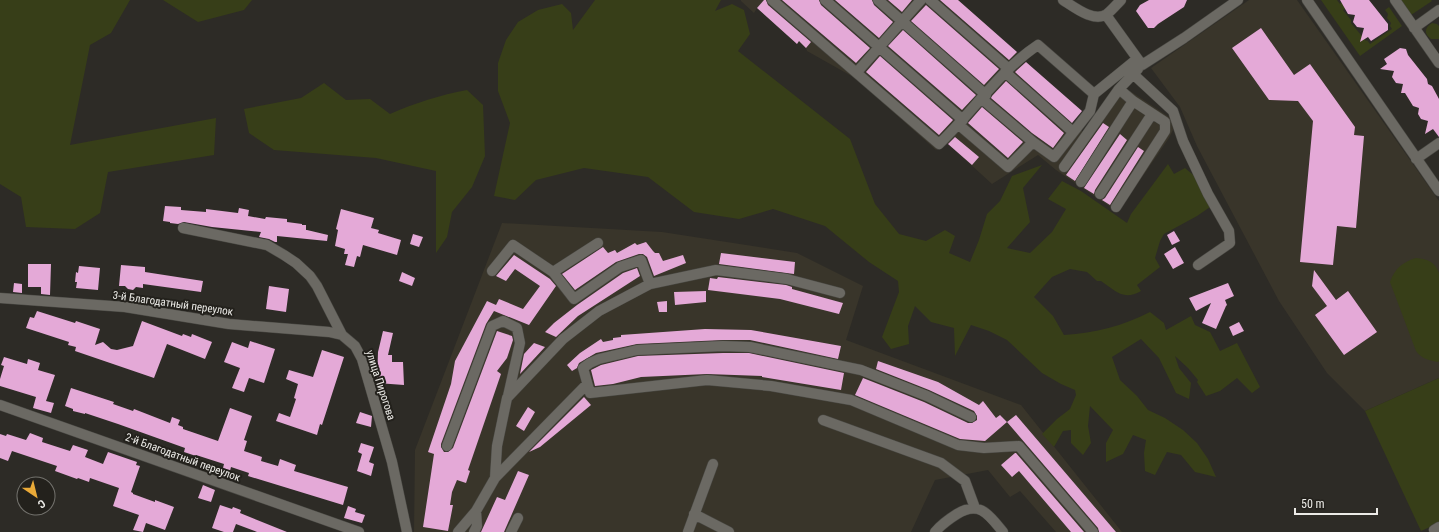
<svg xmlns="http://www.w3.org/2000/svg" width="1439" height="532" font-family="'Roboto Condensed',sans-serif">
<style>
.built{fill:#39352a}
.green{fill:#373e18}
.building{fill:#e4a9d7}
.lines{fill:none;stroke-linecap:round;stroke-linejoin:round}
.minor-casing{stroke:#494843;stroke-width:11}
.minor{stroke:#6b6963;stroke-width:10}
.labels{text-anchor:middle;stroke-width:4;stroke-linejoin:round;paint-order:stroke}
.street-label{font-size:11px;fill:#ecebe7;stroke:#23211c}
</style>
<rect width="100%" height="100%" fill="#2d2b26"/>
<path class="built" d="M741 0H958L1018 53 1026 61 1016 72 1083 132 1115 85 1124 87 1172 119 1173 130 1169 138 1118 212 1056 170 1038 155 992 184 947 143 944 146 936 150 855 78 807 51 806 48 799 42 797 44 757 8 754 13 741 1Z
M1249 0H1297L1439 201V378L1365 411 1327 373 1279 301 1197 146 1180 107 1151 68Z
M502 223 662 232 797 253 863 286 846 340 1021 405 1122 532H1056L1020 491 1010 497 988 470 935 480 911 532H414L415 450Z"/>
<path class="green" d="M0 0H130L111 33 90 45 70 145 216 118 214 155 108 172 100 213 75 229 26 227 21 197 0 184Z
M163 0H252L244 10 198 22Z
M595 0H721L715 11 732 4 744 10 750 34 738 51 850 139 875 204 899 234 926 241 945 230 955 236 949 253 970 262 979 240 987 214 1000 201 1012 176 1042 165 1023 188 1030 222 1007 248 1030 253 1052 232 1066 209 1048 199 1062 181 1081 191 1127 223 1131 214 1168 164 1174 174 1185 168 1198 179 1213 205 1197 216 1164 234 1160 241 1155 258 1160 267 1137 285 1141 291C1123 301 1116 291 1101 281H1097L1087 272 1070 269 1052 277 1034 297 1053 316 1064 335C1096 333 1122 326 1150 312L1164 323 1166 330 1191 316 1195 325 1210 332 1220 351 1237 343 1260 387 1252 393 1237 378 1220 391 1206 396 1197 382 1198 380 1188 368 1175 356 1179 368 1191 383 1189 399 1176 393 1159 358 1141 339 1112 357 1120 380 1137 396 1148 410 1165 418 1183 430 1197 443 1208 459 1216 477 1195 472 1181 455 1167 452 1155 475 1145 471 1144 453 1146 440 1133 435 1123 454 1106 462V443L1113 430 1090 406 1088 426 1091 443 1083 455 1071 443V430L1063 431 1054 447 1042 434 1057 419 1070 409 1076 395 1075 390 1061 384 1042 373 1007 340 989 331 971 325 955 356 954 328 931 322 915 306 908 326 909 344 891 349 882 337 899 292 898 281 869 262 825 226 773 209 739 219 694 212 648 177 584 168 536 180 515 200 494 196 510 123 498 91V63L506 40 518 22 538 10 562 4 571 13 573 30Z
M1321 0H1337L1340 4 1342 2 1346 8 1343 10 1351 20V23L1366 41 1367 40 1370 44 1392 29 1390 26 1391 23 1387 18 1388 14 1385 10 1389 7 1402 26 1360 56Z
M1400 0H1431L1432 1 1411 15Z
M1432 23 1437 24 1439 26V39H1431C1424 34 1424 28 1432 23Z
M324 83 346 100 370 99 390 114C415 103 440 95 467 90L483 105 485 156 472 187 452 212 447 237 436 253V171L376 158 274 150 249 133 244 109 301 98Z
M1416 258C1428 259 1435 262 1439 273V361L1438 362C1428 360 1422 359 1416 351L1390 282C1395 268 1403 262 1416 258Z
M1439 378V523L1421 531 1365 411Z"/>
<path class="building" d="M764 0H766L768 5 811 42 806 48 799 41 797 44 757 8Z
M782 0H819L821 5 870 48 856 63Z
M835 0H872L874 5 893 22 879 38Z
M888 0H912L902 12Z
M940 0H958L1017 52 1009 60Z
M1149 0H1187L1184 7 1158 24 1154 28H1148L1136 11 1140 5Z
M1340 0H1369L1388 24V30L1371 41 1368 37 1360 42 1364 28 1357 27 1353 22 1355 15 1348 14Z
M926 5 999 69 984 85 911 21Z
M1261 28 1294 75 1310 64 1355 127 1354 135 1364 136 1356 228 1337 226 1333 265 1300 262 1313 121 1298 101 1269 100 1232 48Z
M903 30 976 95 962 110 888 46Z
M1400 48 1406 49 1408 55 1427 79 1428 84 1432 86 1439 99V137L1433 129 1425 134 1428 121 1421 119 1418 114 1419 108 1413 106 1405 93H1401L1403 84 1396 83 1392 77 1394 71 1380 69 1387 64 1384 59Z
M880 56 953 120 939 135 866 72Z
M1026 62 1082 111 1072 123 1015 72Z
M1006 81 1064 133 1053 148 1032 133 991 98 992 96Z
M982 107 1023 142 1008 158 968 123Z
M1103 123 1109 127 1075 181 1066 175Z
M1120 134 1127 140 1095 190 1094 194 1084 188Z
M955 137 979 157 972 165 948 144Z
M1138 147 1144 151 1110 205 1102 200 1105 198Z
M165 206 181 207V210L206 212V209L238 213 239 208 249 210 248 216 265 219 266 217 287 219V222L302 224V225H306V230H307L328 235 327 241 277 236V242H275L269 239 259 237 261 232 212 227 184 222 178 224 170 223V222L163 221Z
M341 209 374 218 371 228 379 230 378 233 401 240 397 255 363 245 360 257 357 256 354 267 345 265 348 254H344L345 249 335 246 338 230 336 229Z
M1174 231 1180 241 1172 245 1167 235Z
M413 234 423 237 419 247 410 244Z
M646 242 653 251 655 253H659L663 261 683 255 686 263 654 276 647 257 643 254H639L616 262 575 290 562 274 603 247 608 253 615 250 617 253 635 243 637 245Z
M1175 247 1184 263 1173 269 1164 254Z
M721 253 795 262 794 274 719 264Z
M514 255 550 279 556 286 529 325 494 311 486 324 441 444V447L444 452H448L453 448 497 331 512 336 513 340 507 358 497 371 501 374 468 470 470 471 466 483 457 480 452 492 450 505H453L448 531 423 527 434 454 428 452 451 384 455 361 487 301 496 305 499 299 523 309 540 286 515 269 506 281 496 276Z
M28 264H51L50 295 41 294V287H28Z
M121 265 145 267V272L203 281 201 292 143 284V288L136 287 133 290 128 289 125 286H119Z
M79 266 100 268 98 290 76 288 77 282H75L76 272 78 273Z
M637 268 640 276 578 316 556 337 545 332 554 323 577 305 623 273Z
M1314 270 1336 300 1348 291 1377 332 1344 355 1315 315 1327 306 1312 286Z
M402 272 415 278 412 286 399 281Z
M718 277 786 285 792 287V289L843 303 839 314 780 299 708 290 710 278 717 279Z
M14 283 22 284V293L13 292Z
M1228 283 1234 296 1225 300 1227 305 1226 306 1216 329 1202 323 1211 303 1196 311 1189 298Z
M269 286 289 289 286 312 266 309Z
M706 291V302L675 305 674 292Z
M667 301V312H659L657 302Z
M37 311 75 323 76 321 100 329 95 345 103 342 111 349 117 350 133 346 142 321 182 336 183 334 191 337 192 334 212 342 205 359 167 344 154 378 75 351 76 347 68 345 69 342 26 328 30 317 34 318Z
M1239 322 1244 331 1233 336 1229 327Z
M705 329 751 330 841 346 838 359 750 340H723L637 344 596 353 579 363 577 368 572 371 567 365 580 353 601 339 603 342 613 340V338L621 337V335Z
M383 331 393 333 388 355H392V362H403L404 385 377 383 378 352Z
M250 341 275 349 264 383 249 378 244 392 232 388 240 368 224 362 232 342 248 348Z
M534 343 545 347 520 374 524 354Z
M322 350 344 357 322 425 320 424 317 435 276 421 279 413 290 417 296 399 294 398 298 384 286 379 289 370 313 377Z
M723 353H749L844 373 841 390 762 377V376L707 374 641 377 613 384 595 386 591 370 601 365 638 356Z
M4 357 27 364 28 359 40 363 38 370 55 375 46 401 54 403 51 413 33 408 36 397 0 386V379L4 366 1 365Z
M878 361 938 382 979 405 983 401 996 418 1000 415 1007 422 985 441 960 439 855 395 863 378 924 402 968 423H972L977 420V416L974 411 929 390 876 369Z
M71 388 114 402 113 404 133 411 134 409 170 423 172 417 180 420 178 425 183 427V429L218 441 230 408 252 416 244 440 247 441 244 451 262 457 261 461 278 466 280 459 296 465 294 471 348 487 343 505 248 476 249 473 231 467 228 479 221 476 224 464 196 455V456L184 452 185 448 118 424 85 413V414L73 411V409L65 406Z
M584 397 591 405 540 447 529 452Z
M528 407 535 412 524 431 516 426Z
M360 412 372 416 371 427 356 423Z
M1016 415 1116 532H1099L1098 528 1007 422Z
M30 433 43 438 42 442 70 451 73 445 88 450 85 457 103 464 108 452 137 462 136 465 140 466 131 492 133 493V494L155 502V500L174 507 165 530 146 523 143 532 133 530 139 515 113 506 119 488 90 478 89 482 78 478 77 479 55 471 57 466 12 451 8 461 0 458V434L6 436 7 434 26 440Z
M361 443 374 447 369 462 374 464 371 476 357 471 362 454 358 452Z
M1015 453H1016L1084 532H1071L1019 471 1012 477 1001 465Z
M518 471 529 475 504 532H481L497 497 505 500Z
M203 485 215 490 211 502 198 498Z
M220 505 232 509 233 507 241 510 240 513 287 532H257L236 524 233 532H224L212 528Z
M348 506 356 509 355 512 365 515 362 523 344 518Z"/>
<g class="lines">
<defs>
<path id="minor" d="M772 0 939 144C972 113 1000 70 1038 45L1094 94
M825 0 963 120
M878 0 986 95
M930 0 1009 69
M1063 0C1074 7 1094 23 1107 14 1112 10 1117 4 1121 0
M1307 0 1439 191
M1395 0 1439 63
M1106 15 1142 65 1184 38 1238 0
M1414 28 1439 10
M857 72 921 0
M1005 72 1073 132
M1133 74 1173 111 1183 141 1208 194 1229 231 1230 243 1198 265
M982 99 1033 142 1054 157 1090 111 1094 94 1137 59
M959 125 1008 167 1033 142
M1416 159 1439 143
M1064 167 1119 89 1138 69
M1081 182 1133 101
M1100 194 1152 114
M1116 207 1165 131V122L1133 101 1119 89
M183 228 267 245 284 255 296 263 310 276 317 286 342 335 355 346 362 359 392 462 407 532
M492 271 513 245 553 272 598 243
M650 284 716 270 787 279 840 293
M0 298 125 307 229 324 329 332 342 335
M0 405 359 532
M971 417 927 396 861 370 750 347 723 346 637 350 599 359 590 363 583 368 590 393 707 380 771 386 851 400 958 445 984 448 1019 446 1093 532
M823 420 941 463 965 481 975 508
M447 446 492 326 503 321 517 328 520 343 508 396
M495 478 497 446 507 398 563 339 599 311 650 284 641 260 620 267 574 299 553 272
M694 514 729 532
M458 532 476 511 495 478 587 384
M474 532 477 526 476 511
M511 532 518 518
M688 532 713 464
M935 532C941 525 949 519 957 514 980 500 989 515 1003 532
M1435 532 1434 530 1439 527"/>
</defs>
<use href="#minor" class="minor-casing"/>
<use href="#minor" class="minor"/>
</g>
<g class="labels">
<g class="street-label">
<text transform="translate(173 303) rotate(8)" y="4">3-й Благодатный переулок</text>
<text transform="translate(381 385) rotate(72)" y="4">улица Пирогова</text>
<text transform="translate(183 457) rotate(20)" y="4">2-й Благодатный переулок</text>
</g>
</g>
<g transform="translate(36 496) rotate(145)"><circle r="19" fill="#23211c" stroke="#73726d"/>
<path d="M0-3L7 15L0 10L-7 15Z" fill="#eaaa38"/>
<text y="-6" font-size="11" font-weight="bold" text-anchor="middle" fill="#ecebe7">С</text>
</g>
<path d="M1295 508v6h82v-6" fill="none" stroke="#ecebe7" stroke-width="2"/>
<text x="1301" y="508" font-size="12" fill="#ecebe7" stroke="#23211c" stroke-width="3" paint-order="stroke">50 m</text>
</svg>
